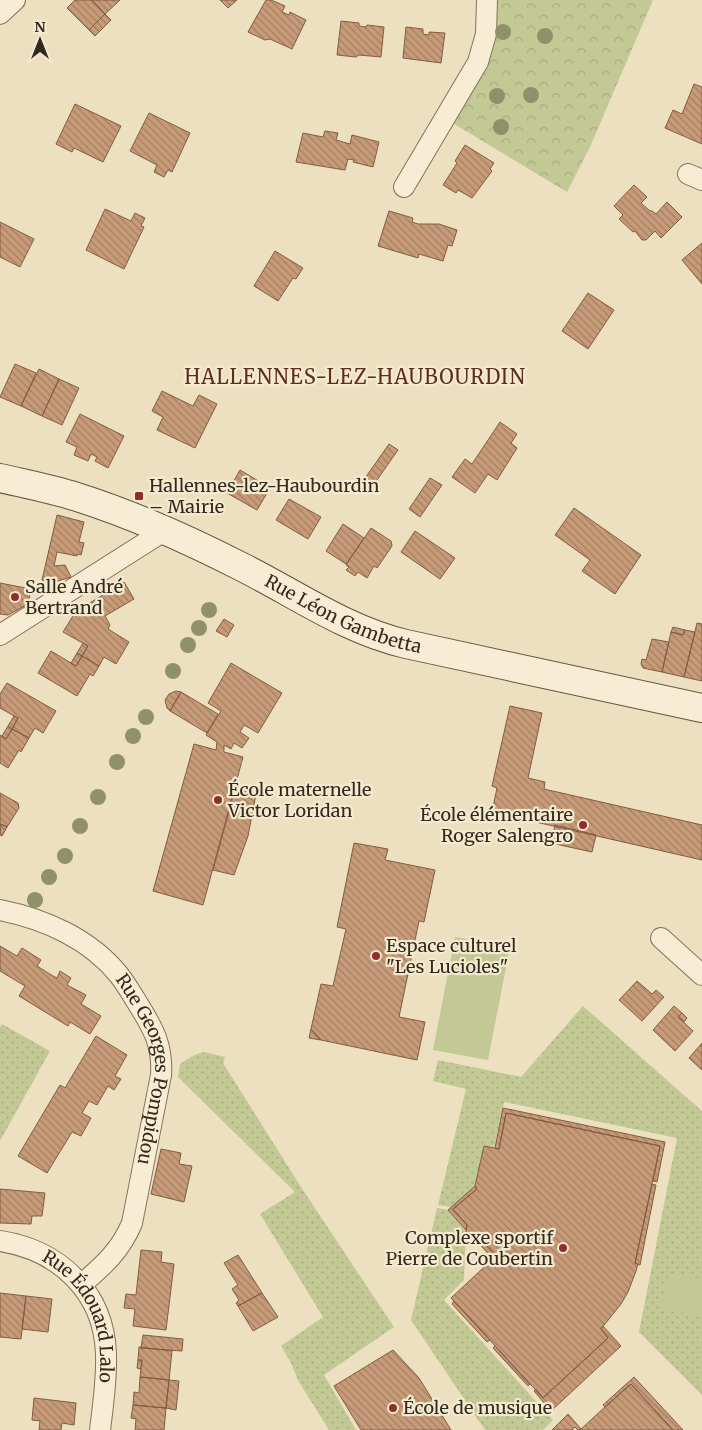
<svg xmlns="http://www.w3.org/2000/svg" width="702" height="1430" font-family="Merriweather,serif">
<style>
.grass{fill:url(#grass-dots)}
.forest{fill:url(#forest-crowns)}
.garden{fill:#c2c995}
.building{fill:url(#building-back-hatch);stroke:#825c40}
.lines{fill:none;stroke-linecap:round;stroke-linejoin:round}
.street-casing{stroke:#847159;stroke-width:22}
.secondary-casing{stroke:#66523d;stroke-width:30}
.street{stroke:#f7edd4;stroke-width:20}
.secondary{stroke:#f7edd4;stroke-width:28}
.tree{fill:#90916b}
.poi-dot{fill:#912d2c;stroke:#f4ead0;stroke-width:2}
.labels{text-anchor:middle;stroke-width:4.5;stroke-linejoin:round;paint-order:stroke}
.poi-label{font-size:18px;fill:#34291d;stroke:#f4ead0;text-anchor:start}
.street-label{font-size:18px;fill:#34291d;stroke:#f4ead0}
.quarter-label{font-size:20px;letter-spacing:1px;fill:#5f2d1e;stroke:#f4ead0}
</style>
<defs>
<pattern id="grass-dots" width="8" height="8" patternUnits="userSpaceOnUse" patternTransform="scale(1.25)"><rect width="8" height="8" fill="#c2c995"/><path d="M2 2h.1M6 6h.1" fill="none" stroke="#a7ad80" stroke-width="1.8" stroke-linecap="round"/></pattern>
<pattern id="forest-crowns" width="20" height="18" patternUnits="userSpaceOnUse" patternTransform="scale(1.25)"><rect width="20" height="18" fill="#c2c995"/><path d="M2 6a3 3 0 1 1 6 0M12 15a3 3 0 1 1 6 0" fill="none" stroke="#a7ad80"/></pattern>
<pattern id="building-back-hatch" width="6" height="6" patternUnits="userSpaceOnUse" patternTransform="scale(1.25)"><rect width="6" height="6" fill="#c89b78"/><path d="M-1 5l2 2M0 0l6 6M5-1l2 2" fill="none" stroke="#a37e62"/></pattern>
</defs>
<rect width="100%" height="100%" fill="#ece0c1"/>
<path class="grass" d="M583 1006 702 1111V1395L639 1332 677 1138 504 1102 494 1148 484 1146 475 1186 451 1207 438 1205 466 1089 433 1081 438 1060 521 1077Z
M2 1024 50 1051 0 1141V1027Z
M204 1052 225 1057 223 1063 301 1187 394 1327 324 1375 356 1430H329L299 1382 290 1361 281 1346 323 1317 260 1214 295 1192 178 1077 180 1064 194 1055Z
M437 1208 448 1210 466 1230 464 1280 444 1300 553 1420 543 1430H485L411 1320Z"/>
<path class="forest" d="M495 0H653L590 147 567 192 451 122 492 54 497 8Z"/>
<path class="garden" d="M455 937 510 947 488 1060 433 1050Z
M669 1273 702 1279V1317L659 1307Z"/>
<path class="building" d="M75 0H92L105 14 89 30 67 8Z
M92 0H120L105 14Z
M220 0H237L228 8Z
M266 0H271L285 6 282 12 289 15 290 12 306 20 292 49 270 39 265 40 248 32Z
M105 14 111 20 95 36 89 30Z
M341 21 359 23V26L366 27 367 25 384 27 381 57 359 55 356 57 337 55Z
M406 27 423 29V34L429 35V32L445 33 441 63 403 58Z
M694 84 702 87V144L665 128 673 110 682 114Z
M75 104 121 126 103 162 74 148 72 152 56 144Z
M149 113 190 133 172 172 168 170 164 177 154 172 157 165 130 151Z
M325 131 338 133 336 140 350 144 352 135 379 142 373 167 353 162 354 160 348 159 345 170 296 162 303 133 323 137Z
M465 145 494 163 490 169 492 171 472 198 458 190 456 193 443 185 457 163 455 161Z
M634 185 647 197 641 203 650 211H652L656 214 667 202 682 217 661 238 655 231 646 240H642L635 231 633 232 619 219 623 215 614 206Z
M105 209 131 221 135 213 145 218 141 226 144 227 124 269 86 250Z
M389 211 413 218 412 222 418 224H439L457 230 452 246 448 245 443 261 419 254 418 258 378 246Z
M0 222 34 239 20 267 0 257Z
M702 243V284L682 260Z
M275 251 303 268 296 279 293 278 278 301 254 286Z
M588 293 614 310 588 349 562 331Z
M15 364 36 373 21 406 0 397Z
M39 369 59 379 42 416 21 406Z
M59 379 79 388 62 425 42 416Z
M162 391 193 406 199 395 217 404 195 448 157 430 163 417 152 411Z
M80 414 124 436 108 468 95 461 97 457 91 454 88 461 74 455 77 447 66 442Z
M500 422 517 434 511 443 517 448 497 480 488 474 475 493 452 477 465 459 472 464Z
M389 444 398 450 372 487 363 481Z
M240 470 270 488 257 510 227 493Z
M430 478 442 485 420 517 409 509Z
M289 499 321 517 308 539 276 520Z
M574 508 641 555 615 594 582 571 590 560 555 535Z
M57 515 84 522 79 542 84 543 81 555 77 554V556L57 552 54 566 65 565 71 577 52 583 42 580Z
M343 524 364 538 346 564 326 551Z
M371 528 391 541 392 546 377 568 374 566 367 578 358 572 355 576 346 570 349 567 346 565Z
M415 531 455 558 440 579 401 552Z
M124 582 134 599 105 616 110 625 108 629 129 642 116 664 104 657 99 666 82 656 88 646 63 632 76 611 82 613 88 604Z
M0 583 31 589 28 604 8 615 0 614Z
M224 619 234 625 227 637 216 631Z
M697 623 702 624V681L684 677Z
M673 627 685 630 683 635 671 632Z
M685 630 695 632 684 677 662 672 671 632 683 635Z
M652 639 669 642 662 672 643 668 641 664 642 659 646 660Z
M83 643 88 646 82 656 77 653Z
M51 651 76 666 82 656 99 666 93 676 90 674 77 696 38 673Z
M77 653 82 656 76 666 71 663Z
M231 663 282 693 258 733 244 725 240 732 249 738 242 748 234 743 231 749 224 745V752L243 757 203 905 153 891 194 744 216 750 217 742 206 735 221 711 208 703Z
M7 683 56 711 43 733 35 728 29 738 12 729 18 718 0 708V694Z
M176 691 181 692 170 711 167 708 165 700 169 694Z
M181 692 218 714 207 733 170 711Z
M510 706 542 713 528 778 545 782 544 789 702 825V860L492 812 497 788 492 786Z
M14 716 18 718 12 729 8 726Z
M8 726 12 729 6 739 2 736Z
M12 729 29 738 21 752 19 750 8 768 0 763V735L6 739Z
M235 789 256 794 248 836 234 875 213 870Z
M0 793 18 803 19 808 7 827 1 824 0 826Z
M1 824 7 827 2 836 0 835Z
M555 825 596 835 592 852 551 843Z
M354 843 388 849 385 860 435 870 424 922 419 921 399 1017 425 1022 417 1060 321 1040 311 1029 321 984 333 986 346 929 337 927Z
M0 946 17 956 22 948 41 960 37 966 53 976 57 978 60 971 71 978 67 985 86 995 81 1004 101 1016 90 1034 70 1022 68 1026 19 996 25 986 0 971Z
M637 981 652 994 656 990 664 997 642 1021 619 1000Z
M674 1006 682 1013 678 1017 693 1031 675 1051 653 1030Z
M682 1013 687 1018 684 1022 678 1017Z
M311 1029 315 1033 321 1040 309 1038Z
M96 1036 127 1055 115 1076 121 1079 114 1090 108 1086 97 1105 89 1101 82 1113 91 1118 81 1136 72 1132 47 1173 18 1156 60 1085 65 1088Z
M702 1043V1070L689 1058Z
M503 1108 665 1142 657 1182 653 1181 660 1146 506 1113 499 1149 495 1148Z
M506 1113 660 1146 635 1263 638 1264 636 1271 628 1292 621 1304 601 1329 608 1338 543 1398 451 1298 496 1256 480 1239 465 1237 467 1225 453 1209 477 1189 475 1186 484 1146 499 1149Z
M161 1149 181 1153 179 1164 192 1166 184 1202 151 1194Z
M652 1184 656 1185 640 1265 635 1263Z
M475 1186 477 1189 453 1209 467 1225 466 1230 448 1210Z
M0 1189 45 1193 42 1216H32L31 1224 0 1223Z
M474 1238 480 1239 496 1256 493 1259Z
M141 1250 162 1252 161 1262 174 1264 166 1330 133 1326 135 1309 124 1308 126 1294 136 1295Z
M238 1255 262 1293 238 1306 236 1303 239 1300 232 1289 238 1285 224 1263Z
M0 1293 26 1296 21 1339 0 1337Z
M262 1293 278 1317 253 1331 238 1306Z
M26 1296 52 1299 48 1332 22 1329Z
M454 1301 490 1340 487 1342 452 1304Z
M603 1326 621 1346 551 1411 534 1391 536 1389 543 1398 608 1338 601 1329Z
M143 1335 183 1339 182 1351 141 1348Z
M495 1346 530 1384 528 1386 493 1348Z
M139 1347 172 1351 169 1380 140 1377 142 1360H138Z
M393 1350 419 1378 451 1430H361L334 1386Z
M138 1360H142L141 1369 137 1368Z
M140 1377 169 1380 166 1408 133 1405 134 1392 139 1393Z
M634 1377 683 1430H673L631 1384 605 1407 603 1405Z
M169 1380 179 1381 176 1410 166 1408Z
M631 1384 673 1430H580L605 1407Z
M34 1398 76 1403 74 1425 62 1423 61 1430H39L40 1421 32 1420Z
M133 1405 166 1408 164 1430H135L136 1419 131 1418Z
M568 1414 581 1429 578 1430 575 1427 572 1430H552Z"/>
<g class="lines">
<defs>
<g id="street">
<path d="M0 14 15 0"/>
<path d="M688 174 702 180"/>
<path d="M404 187 478 62 486 34 487 0"/>
<path d="M0 635 164 531"/>
<path id="s1" d="M0 910C45 919 90 939 119 975 126 984 132 994 138 1004 153 1028 163 1045 161 1075L132 1223C121 1250 103 1266 82 1284"/>
<path d="M661 938 702 975"/>
<path id="s2" d="M0 1241C59 1250 104 1292 106 1354 107 1379 103 1405 100 1430"/>
</g>
<g id="secondary">
<path id="s3" d="M0 478C26 484 52 489 77 497 134 515 189 540 242 567 296 594 346 630 406 644L702 708"/>
</g>
</defs>
<use href="#street" class="street-casing"/>
<use href="#secondary" class="secondary-casing"/>
<use href="#street" class="street"/>
<use href="#secondary" class="secondary"/>
</g>
<g class="tree">
<circle cx="503" cy="32" r="8"/>
<circle cx="545" cy="36" r="8"/>
<circle cx="531" cy="95" r="8"/>
<circle cx="497" cy="96" r="8"/>
<circle cx="501" cy="127" r="8"/>
<circle cx="209" cy="610" r="8"/>
<circle cx="199" cy="628" r="8"/>
<circle cx="188" cy="645" r="8"/>
<circle cx="173" cy="671" r="8"/>
<circle cx="146" cy="717" r="8"/>
<circle cx="133" cy="736" r="8"/>
<circle cx="117" cy="762" r="8"/>
<circle cx="98" cy="797" r="8"/>
<circle cx="80" cy="826" r="8"/>
<circle cx="65" cy="856" r="8"/>
<circle cx="49" cy="877" r="8"/>
<circle cx="35" cy="900" r="8"/>
</g>
<g class="poi-dot">
<rect x="134" y="491" width="10" height="10" rx="2.5"/>
<circle cx="15" cy="597" r="5"/>
<circle cx="218" cy="800" r="5"/>
<circle cx="583" cy="825" r="5"/>
<circle cx="376" cy="956" r="5"/>
<circle cx="563" cy="1248" r="5"/>
<circle cx="393" cy="1408" r="5"/>
</g>
<g class="labels">
<g class="poi-label">
<text x="149" y="492">Hallennes-lez-Haubourdin<tspan x="149" dy="21">– Mairie</tspan></text>
<text x="25" y="593">Salle André<tspan x="25" dy="21">Bertrand</tspan></text>
<text x="228" y="796">École maternelle<tspan x="228" dy="21">Victor Loridan</tspan></text>
<text x="573" y="821" text-anchor="end">École élémentaire<tspan x="573" dy="21">Roger Salengro</tspan></text>
<text x="386" y="952">Espace culturel<tspan x="386" dy="21">"Les Lucioles"</tspan></text>
<text x="553" y="1244" text-anchor="end">Complexe sportif<tspan x="553" dy="21">Pierre de Coubertin</tspan></text>
<text x="403" y="1414">École de musique</text>
</g>
<g class="street-label">
<text dy="6" stroke="none"><textPath href="#s3" startOffset="371">Rue Léon Gambetta</textPath></text>
<text dy="6" stroke="none"><textPath href="#s1" startOffset="240">Rue Georges Pompidou</textPath></text>
<text dy="6" stroke="none"><textPath href="#s2" startOffset="122">Rue Édouard Lalo</textPath></text>
</g>
<g class="quarter-label">
<text x="355" y="384">HALLENNES-LEZ-HAUBOURDIN</text>
</g>
</g>
<g transform="translate(40 40)" stroke="#f4ead0" stroke-width="4" paint-order="stroke">
<path d="M0-4L9 19L0 12L-9 19Z" fill="#34291d"/>
<text y="-8" font-size="14" font-weight="bold" text-anchor="middle" fill="#34291d">N</text>
</g>
</svg>
